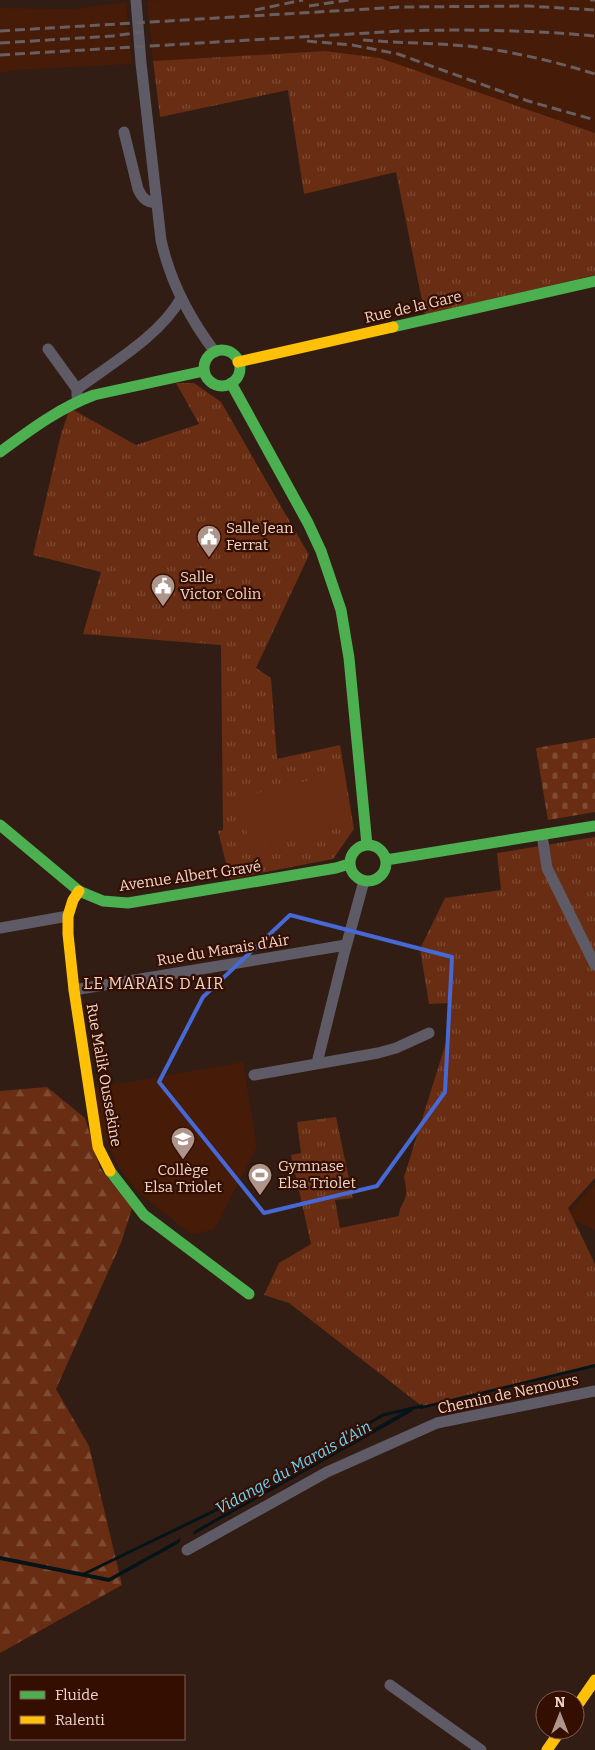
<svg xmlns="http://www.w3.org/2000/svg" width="595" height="1750" font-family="Bitter,serif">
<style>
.built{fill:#461b08}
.grass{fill:url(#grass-tufts)}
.forest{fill:url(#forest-firs)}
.cemetery{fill:url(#cemetery-stones)}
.pitch{fill:#682d12}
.water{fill:#041419}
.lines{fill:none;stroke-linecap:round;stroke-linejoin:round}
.stream{stroke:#041419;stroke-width:3}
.street{stroke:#5e5b66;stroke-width:11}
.fast{stroke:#4caf50;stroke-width:11}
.slow{stroke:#ffc107;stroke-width:11}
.rail{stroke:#695e60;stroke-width:3;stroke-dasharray:10 5;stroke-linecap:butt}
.marked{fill:none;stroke:#4769d5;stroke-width:4;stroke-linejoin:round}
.labels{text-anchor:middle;stroke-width:4.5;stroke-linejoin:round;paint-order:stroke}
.street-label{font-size:15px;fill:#f0d5cb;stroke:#340e00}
.poi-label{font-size:15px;fill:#f0d5cb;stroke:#340e00;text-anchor:start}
.neighbourhood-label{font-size:16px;letter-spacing:1px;fill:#f0d5cb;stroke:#340e00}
.water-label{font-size:16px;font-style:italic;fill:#68d6fb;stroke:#340e00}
</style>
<defs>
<pattern id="grass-tufts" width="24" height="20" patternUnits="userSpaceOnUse" patternTransform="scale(1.25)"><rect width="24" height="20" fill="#682d12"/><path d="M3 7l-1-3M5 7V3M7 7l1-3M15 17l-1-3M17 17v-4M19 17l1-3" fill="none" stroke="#7e4b33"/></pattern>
<pattern id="forest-firs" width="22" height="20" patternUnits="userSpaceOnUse" patternTransform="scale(1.25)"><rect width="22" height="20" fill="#682d12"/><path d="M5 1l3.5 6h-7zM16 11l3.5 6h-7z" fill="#7e4b33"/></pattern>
<pattern id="cemetery-stones" width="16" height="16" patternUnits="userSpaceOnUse" patternTransform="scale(1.25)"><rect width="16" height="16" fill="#682d12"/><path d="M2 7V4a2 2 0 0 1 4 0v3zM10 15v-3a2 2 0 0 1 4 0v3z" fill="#7e4b33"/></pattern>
</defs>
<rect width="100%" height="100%" fill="#321d14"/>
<path class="built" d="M159 0H595V133L380 58 325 51 153 61 147 1Z
M126 2 132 64 16 70 0 73V8L72 9Z
M243 1062 257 1147 214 1230 191 1234 141 1195 122 1173 103 1136 95 1088Z
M595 1183V1230L575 1221 570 1211Z"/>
<path class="grass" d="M325 51 380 58 595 133V275L425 315 396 172 304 194 288 90 160 117 153 61Z
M176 383H194L221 402 309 555 256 668 271 678 277 759 340 745 354 829 333 859 230 879 218 831 223 830 221 645 83 634 101 572 33 555 61 434 70 408 136 445 199 424Z
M595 837V1178L568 1208 595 1264V1365L423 1407 289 1303 264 1295 279 1263 311 1244 291 1155 301 1153 297 1122 336 1117 353 1198 335 1200 340 1228 399 1216C399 1206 404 1204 406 1195 407 1190 405 1183 404 1177L450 1030 448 1003 429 1004 420 949 445 898 501 890 497 853Z"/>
<path class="forest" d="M47 1087 85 1118 100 1168 132 1208 121 1243 56 1389 89 1446 122 1585 0 1653V1091Z"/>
<path class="cemetery" d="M595 738V812L548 820 536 748Z"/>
<path class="pitch" d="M340 773 353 824 251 849 238 798Z"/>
<path class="water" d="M595 1364V1367L421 1409 418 1407Z
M410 1408 413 1411 193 1535 194 1531Z
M181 1538 179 1543 109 1582 0 1560V1556L109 1578Z"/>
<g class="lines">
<path class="stream" d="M84 1574 247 1495 383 1415 422 1406"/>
<path class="street" d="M136 0 141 63 161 240C170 281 190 319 215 352
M124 132 138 189C142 198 146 202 156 203
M48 349 77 389V396
M77 389C111 364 161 335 181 298
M542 835 547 868 595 965
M0 928 68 916
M74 990 346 945
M317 1063 344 954 364 881
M254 1075 378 1053 396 1048 429 1033
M187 1550 327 1472 437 1423 595 1391
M390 1685 481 1750"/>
<path class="fast" d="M393 327 595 281
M204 368a18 18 0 1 1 36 0a18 18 0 1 1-36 0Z
M231 383 308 523 321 551 341 610 349 658 367 845
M0 452C30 430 59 408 94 395L204 371
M0 825 79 891 103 901 128 903 336 868 349 864
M350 863a18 18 0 1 1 36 0a18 18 0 1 1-36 0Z
M386 860 595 826
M110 1171 144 1215 249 1294"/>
<path class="slow" d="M238 362 393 327
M79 891 73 900 68 916V934L74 990 98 1147 110 1171
M575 1709 595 1680
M547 1750 561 1730"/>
<path class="rail" d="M590 0H595
M309 6 349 0
M255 10 303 0
M0 31 401 7 528 6 595 10
M363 40C398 43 433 43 467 46 510 51 554 61 595 74
M307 41 352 45 398 54 528 101 595 120
M0 43 113 36 142 32
M0 55 401 31C466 29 530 30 595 36"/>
</g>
<path class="marked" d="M290 915 452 957 445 1092 377 1186 264 1213 159 1082 203 997Z"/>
<defs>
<symbol id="civic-pin" viewBox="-11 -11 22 30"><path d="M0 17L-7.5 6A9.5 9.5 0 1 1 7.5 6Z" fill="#ae958b" stroke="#340e00"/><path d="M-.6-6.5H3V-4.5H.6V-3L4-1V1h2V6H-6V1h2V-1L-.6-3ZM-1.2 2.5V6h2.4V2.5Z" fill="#fff"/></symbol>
<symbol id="school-pin" viewBox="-11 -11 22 30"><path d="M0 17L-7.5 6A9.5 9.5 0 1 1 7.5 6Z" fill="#ae958b" stroke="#340e00"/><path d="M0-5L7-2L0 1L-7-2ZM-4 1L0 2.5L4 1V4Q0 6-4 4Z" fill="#fff"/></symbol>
<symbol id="stadium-pin" viewBox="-11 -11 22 30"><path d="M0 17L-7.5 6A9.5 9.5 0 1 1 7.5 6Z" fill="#ae958b" stroke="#340e00"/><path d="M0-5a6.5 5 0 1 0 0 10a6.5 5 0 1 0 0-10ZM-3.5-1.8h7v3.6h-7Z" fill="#fff"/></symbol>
</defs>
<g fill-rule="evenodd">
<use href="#civic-pin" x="195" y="523" width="28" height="38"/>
<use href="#civic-pin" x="149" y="572" width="28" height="38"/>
<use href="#school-pin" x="169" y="1125" width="28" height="38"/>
<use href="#stadium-pin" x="246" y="1161" width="28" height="38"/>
</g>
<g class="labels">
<g class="street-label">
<text transform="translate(413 307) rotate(-13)" y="5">Rue de la Gare</text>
<text transform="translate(190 876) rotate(-8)" y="5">Avenue Albert Gravé</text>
<text transform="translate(223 950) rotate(-9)" y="5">Rue du Marais d'Air</text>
<text transform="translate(104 1075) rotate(80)" y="5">Rue Malik Oussekine</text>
<text transform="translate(508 1394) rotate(-12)" y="5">Chemin de Nemours</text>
</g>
<g class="poi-label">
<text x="226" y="533">Salle Jean<tspan x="226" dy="17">Ferrat</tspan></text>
<text x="180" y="582">Salle<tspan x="180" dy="17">Victor Colin</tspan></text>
<text x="278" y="1171">Gymnase<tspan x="278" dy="17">Elsa Triolet</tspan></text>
<text x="183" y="1175" text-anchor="middle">Collège<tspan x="183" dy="17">Elsa Triolet</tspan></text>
</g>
<g class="neighbourhood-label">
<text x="154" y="989">LE MARAIS D'AIR</text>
</g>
<g class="water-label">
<text transform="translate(293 1467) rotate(-29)" y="6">Vidange du Marais d'Ain</text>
</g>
</g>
<rect x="10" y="1675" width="175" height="65" fill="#340e00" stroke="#7f5e51"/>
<rect x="20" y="1691" width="25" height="8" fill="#4caf50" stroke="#7f5e51"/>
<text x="55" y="1700" font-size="15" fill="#f0d5cb">Fluide</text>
<rect x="20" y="1716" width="25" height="8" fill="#ffc107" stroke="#7f5e51"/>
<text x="55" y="1725" font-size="15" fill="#f0d5cb">Ralenti</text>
<g transform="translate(560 1715)"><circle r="24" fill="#340e00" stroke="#7f5e51"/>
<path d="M0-4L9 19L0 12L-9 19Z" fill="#ae958b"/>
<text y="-8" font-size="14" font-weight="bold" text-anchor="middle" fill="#f0d5cb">N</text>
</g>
</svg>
